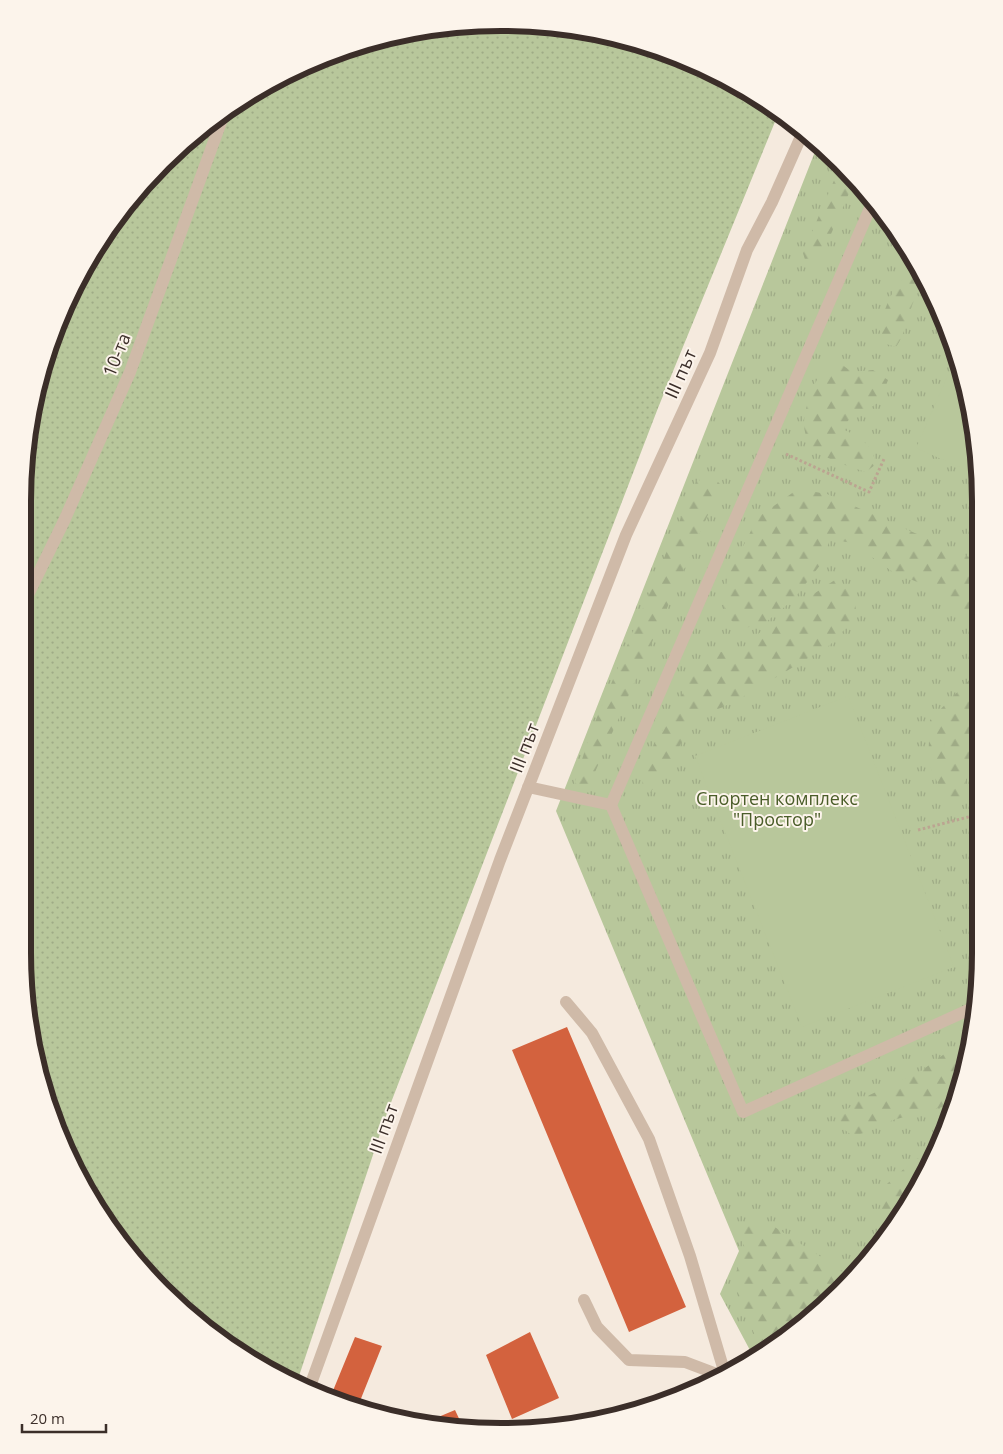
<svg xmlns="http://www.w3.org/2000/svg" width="1003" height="1454" font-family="'Open Sans',sans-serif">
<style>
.grass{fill:url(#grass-tufts)}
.forest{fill:url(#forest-firs)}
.garden{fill:url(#garden-dots)}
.pitch{fill:#b8c79b}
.building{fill:#d3623e}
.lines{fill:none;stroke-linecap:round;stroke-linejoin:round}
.path{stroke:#bba491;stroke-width:3;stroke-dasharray:2.5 2.5;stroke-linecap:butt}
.minor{stroke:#cfbaa8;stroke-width:12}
.labels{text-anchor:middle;stroke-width:4;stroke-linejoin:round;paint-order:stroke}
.street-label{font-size:18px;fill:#3b2e29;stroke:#fcf4eb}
.park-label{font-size:18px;fill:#4a5d29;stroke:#fcf4eb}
.rim{fill:none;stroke:#3b2e29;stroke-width:6}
</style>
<defs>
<pattern id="grass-tufts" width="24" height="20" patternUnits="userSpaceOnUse" patternTransform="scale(1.25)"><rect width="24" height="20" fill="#b8c79b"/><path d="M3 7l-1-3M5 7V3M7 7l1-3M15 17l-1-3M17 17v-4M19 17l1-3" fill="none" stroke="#9fab86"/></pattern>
<pattern id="forest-firs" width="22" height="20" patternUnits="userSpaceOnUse" patternTransform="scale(1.25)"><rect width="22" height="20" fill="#b8c79b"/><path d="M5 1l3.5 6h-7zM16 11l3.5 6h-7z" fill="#9fab86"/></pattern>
<pattern id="garden-dots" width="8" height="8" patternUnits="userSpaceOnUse" patternTransform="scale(1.25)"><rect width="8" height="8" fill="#b8c79b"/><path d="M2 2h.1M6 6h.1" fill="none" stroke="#9fab86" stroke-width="1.8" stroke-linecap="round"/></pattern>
</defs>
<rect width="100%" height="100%" fill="#f5eade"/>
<path class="grass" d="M818 144 840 163 931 289 971 408 980 501V953L971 1046 944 1136 900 1219 840 1291 752 1354 720 1294 739 1251 556 811Z"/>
<path class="forest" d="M841 164 854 182 820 259 806 263 803 253Z
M910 260 926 283C908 298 910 328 896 347L886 344 878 327 890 297 909 270Z
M829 364H841L852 372 873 370 888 380C885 388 883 397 877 403 866 413 847 413 844 430 861 437 872 445 876 464L866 472C831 460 793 452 807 405 811 390 818 375 829 364Z
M704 478 715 479 721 485 588 788 582 792 575 782 590 734 696 482Z
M798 489 827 494 980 562V620L927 586 893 572 852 543 830 539 821 564 793 600 761 626 739 628 724 613 727 578 758 517Z
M838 578 854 596 857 616 830 645 750 693 723 707 692 720 671 764 650 793 642 783 648 756 697 668 709 651 738 653C767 623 803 601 838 578Z
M980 669V736L971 751 962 803 944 797 928 762 930 720Z
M972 1042 954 1104 893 1120 864 1133 853 1136 842 1128 840 1119 845 1111 861 1099 921 1071 947 1052Z
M936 1151 899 1220 881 1212 879 1191 914 1160Z
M767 1222 852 1277 840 1291 761 1348 746 1316 733 1278 746 1252 741 1235 748 1225Z"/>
<path class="garden" d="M502 23 595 32 685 59 768 103 779 112 658 408 387 1113 297 1382 186 1313 103 1218 39 1077 23 952V501L32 408 72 289 163 163 236 103 318 59 408 32Z"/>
<path class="pitch" d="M955 359 971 408 978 475 916 448Z
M848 696 954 967 802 1027 695 756Z"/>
<path class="building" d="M567 1027 686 1307 629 1332 512 1050Z
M530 1332 559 1398 512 1419 486 1355Z
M355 1337 382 1346 358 1406 330 1398Z
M455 1410 463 1427H439L424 1423Z"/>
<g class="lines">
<path class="path" d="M786 454 869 492 884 459
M918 830 980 814"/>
<path class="minor" d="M871 206 611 805 743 1112 975 1007
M23 605 64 521 130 372 225 111
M528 787 611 805
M566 1002 592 1033 649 1139 690 1256 725 1374
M584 1300 597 1327 629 1360 685 1362 722 1376
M309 1389 500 860 626 535 710 353 747 250 772 202 803 132"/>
</g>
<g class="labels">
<g class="street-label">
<text transform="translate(117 355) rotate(-68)" y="6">10-та</text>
<text transform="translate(681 374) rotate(-66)" y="6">ІІІ път</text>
<text transform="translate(525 748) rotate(-69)" y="6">ІІІ път</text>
<text transform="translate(384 1129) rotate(-70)" y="6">ІІІ път</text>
</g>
<g class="park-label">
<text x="777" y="805">Спортен комплекс<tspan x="777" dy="21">"Простор"</tspan></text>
</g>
</g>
<path d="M0 0H1003V1454H0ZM501 31H502A470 470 0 0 1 972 501V953A470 470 0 0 1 502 1423H501A470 470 0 0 1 31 953V501A470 470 0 0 1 501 31Z" fill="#fcf4eb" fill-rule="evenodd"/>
<path class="rim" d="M501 31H502A470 470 0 0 1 972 501V953A470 470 0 0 1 502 1423H501A470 470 0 0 1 31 953V501A470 470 0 0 1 501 31Z"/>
<path d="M22 1424v8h84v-8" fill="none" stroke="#3b2e29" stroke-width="2.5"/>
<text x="30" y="1424" font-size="15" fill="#3b2e29" stroke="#fcf4eb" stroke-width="4" paint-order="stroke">20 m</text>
</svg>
